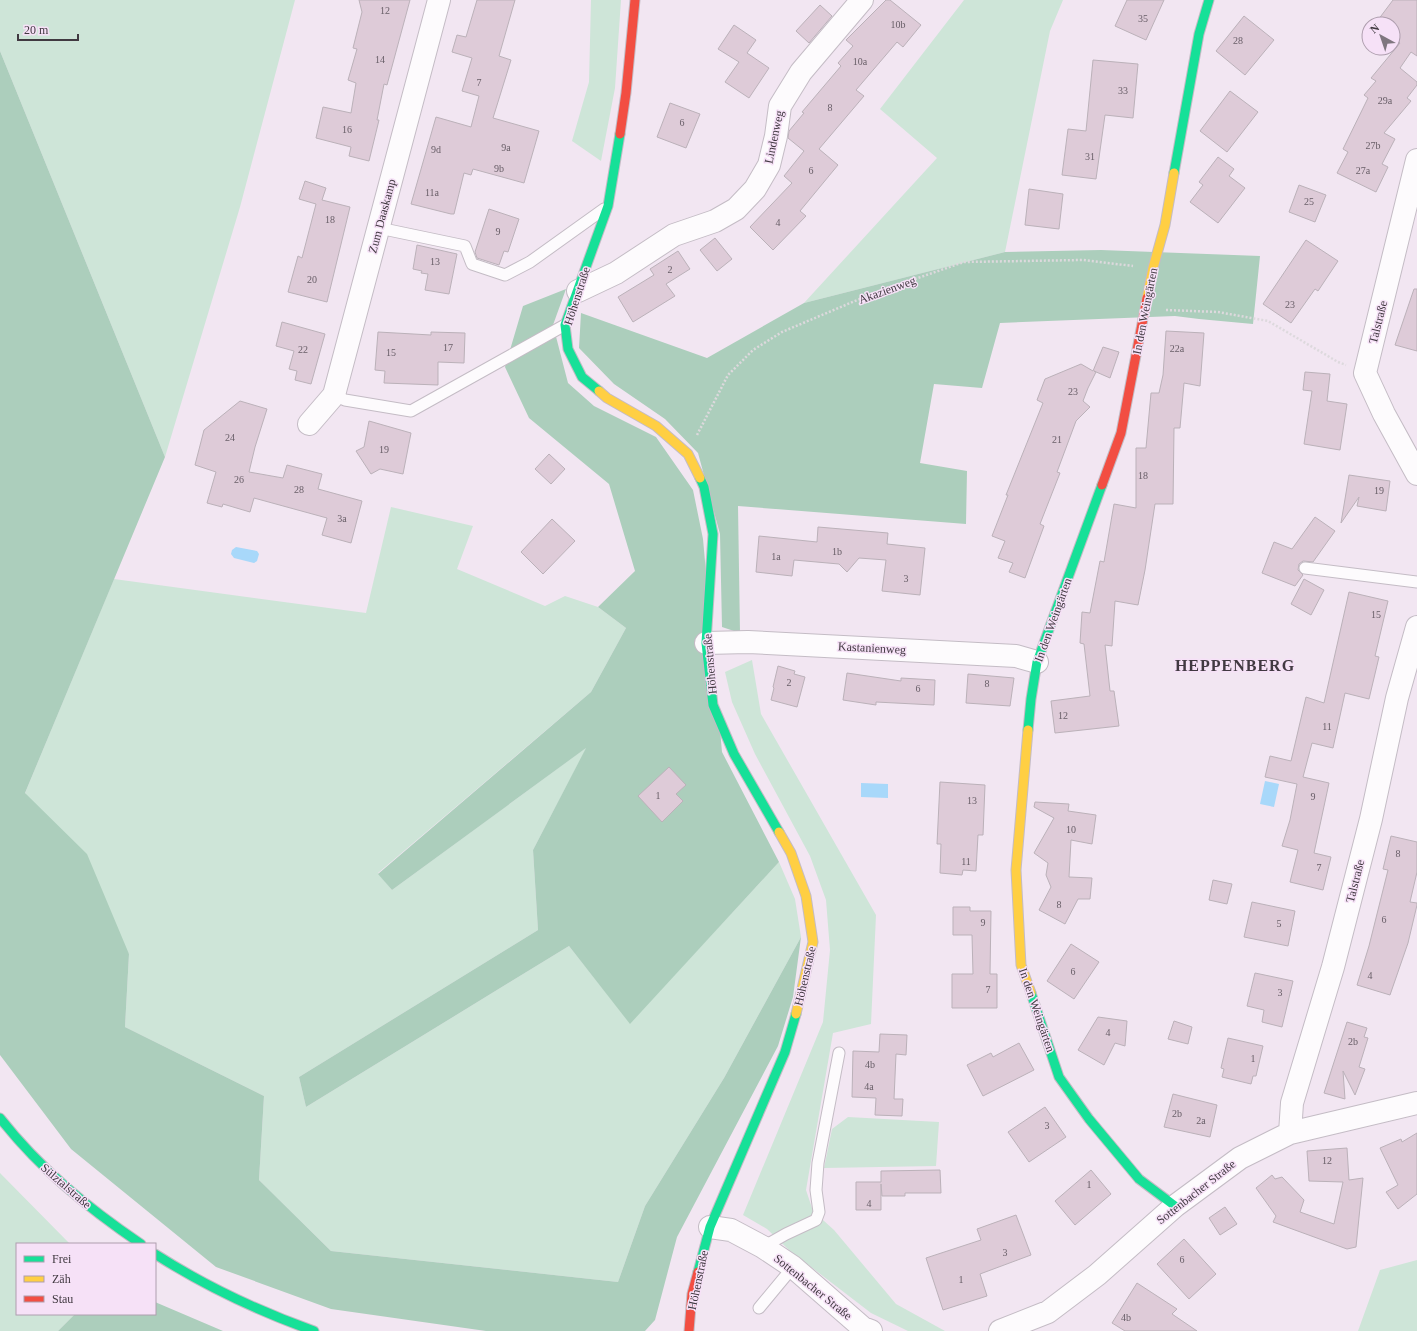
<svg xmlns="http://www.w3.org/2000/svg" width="1417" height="1331" font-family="Georgia,serif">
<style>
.green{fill:#cee5d8}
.forest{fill:#accebc}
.water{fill:#a8d8fa}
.building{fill:#decbd8;stroke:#bbb1b9}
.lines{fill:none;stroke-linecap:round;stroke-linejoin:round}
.lane-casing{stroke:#c4bcc5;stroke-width:13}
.street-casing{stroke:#c4bcc5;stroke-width:24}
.fast-casing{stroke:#c4bcc5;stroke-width:11}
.slow-casing{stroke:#c4bcc5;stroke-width:11}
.jam-casing{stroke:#c4bcc5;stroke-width:11}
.path{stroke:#ddd9dd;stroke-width:2.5;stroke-dasharray:2 2;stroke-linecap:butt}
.lane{stroke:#fdfbfd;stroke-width:11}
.street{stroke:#fdfbfd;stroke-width:22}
.fast{stroke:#16e098;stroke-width:9}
.slow{stroke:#ffcf43;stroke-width:9}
.jam{stroke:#f24e42;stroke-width:9}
.labels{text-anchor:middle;stroke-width:3;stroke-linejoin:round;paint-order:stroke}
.number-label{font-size:10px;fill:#685e67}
.street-label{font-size:12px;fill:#413941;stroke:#f6e1f7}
.district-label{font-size:16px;font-weight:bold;letter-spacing:1px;fill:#413941;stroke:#f6e1f7}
</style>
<rect width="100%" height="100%" fill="#f2e6f2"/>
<path class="green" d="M0 0H295L240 207 165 457 0 51Z
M591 0H621L615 88 601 161 572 141 589 82Z
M964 0H1063L1050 31 1005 252 804 303 937 158 880 109Z
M391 507 473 526 457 569 545 606 565 596 598 607 626 628 591 692 378 873 392 890 587 747 533 850 538 930 299 1077 306 1107 569 946 630 1023 779 862 795 899 801 937 724 1078 645 1206 618 1282 331 1251 259 1180 264 1096 125 1027 129 954 25 793 114 579 366 613Z
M752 660 761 714 876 915 871 1024 833 1033 806 1190 813 1211 834 1230 896 1304 945 1331H908L871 1313 789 1250 767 1229 743 1215 823 1022 830 950 826 900 810 856 755 754 732 702 725 672Z
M848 1117 939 1122 936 1166 824 1168 832 1129Z
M0 1173 70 1244H17V1314H75L58 1331H0Z
M1417 1260V1331H1358L1380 1270Z"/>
<path class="forest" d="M0 51 165 457 25 793 87 854 129 954 125 1027 264 1096 259 1180 331 1251 618 1282 645 1206 724 1078 801 937 793 997 778 1046 677 1237 655 1320 645 1331H486L331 1309 216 1267 71 1149 0 1055Z
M1101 250 1260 256 1253 324 1199 319 1175 316 1000 323 982 388 934 384 920 463 967 471 966 524 738 506 740 633 722 627 720 534 698 453 665 419 614 384 579 348 581 313 707 358 804 303 1005 252Z
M566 289 553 325 568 383 594 406 656 437 693 490 703 539 722 752 779 862 630 1024 569 946 306 1107 299 1077 538 930 533 850 586 748 392 890 378 874 591 692 626 628 598 607 635 571 609 484 529 418 505 367 523 306Z
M155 1302 223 1331H58L75 1314H155Z"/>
<path class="water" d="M236 547 257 551 259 554 257 561 254 563 234 558 231 554 232 550Z
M1265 781 1279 784 1274 807 1260 804Z
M861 783 888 784V798L861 797Z"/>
<path class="building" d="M359 0H410L387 85 384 84 377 120H379L369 161 349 156 351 147 316 138 323 107 351 113 356 83 348 80 357 49 353 48 362 12Z
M477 0H515L499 56 511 60 493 118 539 131 524 183 473 169 471 175 464 173 454 214H451L411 204 436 117 471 127 479 96 462 91 472 58 452 52 457 35 466 37Z
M886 0H890L921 25 903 47 897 42 856 90 864 96 819 149 838 165 800 211 806 216 773 250 750 227 792 183 784 176 804 151 788 138 789 131 804 113 802 112 841 66 838 63 853 46 846 40Z
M1127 0H1164L1146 40 1115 26Z
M1393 0H1417V56L1411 52 1400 68 1417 82V85L1407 98 1411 101 1384 133 1395 139 1382 164 1388 167 1376 192 1337 173 1348 152 1343 149 1368 98 1364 95 1376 81 1371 78 1400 43 1393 38V24H1375Z
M820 5 832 16 809 43 796 31Z
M1244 16 1274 40 1245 75 1216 51Z
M734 25 756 40 747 53 769 68 749 98 725 82 739 62 718 49Z
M1093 60 1138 64 1133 118 1105 115 1096 179 1062 175 1068 129 1086 131Z
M1230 91 1258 112 1227 152 1200 131Z
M670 103 700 114 686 148 657 137Z
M1218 157 1234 169 1229 176 1245 188 1218 223 1190 202 1203 185 1199 182Z
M305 181 326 188 322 200 350 207 327 302 288 292 298 256 302 258 316 204 299 199Z
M1299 185 1326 195 1315 222 1289 212Z
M1029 189 1063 194 1059 229 1025 225Z
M489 209 519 219 508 252 504 251 499 265 477 258 475 252Z
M715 238 732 259 717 271 700 250Z
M1306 240 1338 261 1318 291 1315 289 1291 323 1263 304Z
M417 245 457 254 449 294 425 290 428 274 421 273 422 271 413 269Z
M678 251 690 269 666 284 675 296 633 322 618 297 654 275 650 269Z
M1414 289H1417V351L1395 345Z
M282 322 325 334 311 384 295 380 297 371 289 369 294 351 276 346Z
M1166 331 1204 333 1200 386 1184 383 1180 428H1174L1173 504H1155L1145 570 1138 605 1115 601 1112 646 1105 645 1110 691H1114L1119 726 1055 733 1051 701 1090 696 1084 644 1080 643 1082 612 1090 613 1100 561 1104 562 1114 504 1136 508V448H1146L1151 393H1159L1163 375Z
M378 332 431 335V332L465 333 464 363 438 362V385L384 383 385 371 375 370Z
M1103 347 1119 352 1110 378 1094 371 1096 372 1088 388 1083 401 1090 407 1076 421 1057 472 1060 473 1040 524 1044 526 1025 578 1009 572 1013 563 998 558 1005 541 992 536 1008 495H1006L1043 403 1037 400 1045 379 1081 364 1093 371Z
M1305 372 1330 374 1327 401 1347 404 1340 450 1304 444 1312 391 1303 390Z
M240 401 267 409 255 447 249 472 283 478 287 465 322 474 318 489 362 501 351 543 322 535 327 518 254 498 250 512 223 504 222 507 207 503 216 472 195 465 204 430Z
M369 421 411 433 403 474 380 469 371 474 356 451 364 447Z
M549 454 565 469 551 484 535 469Z
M1349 475 1390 481 1386 511 1357 506 1359 497 1341 523Z
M1315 517 1335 531 1313 562 1303 561 1299 564 1298 570 1303 575 1295 586 1262 573 1274 542 1292 549Z
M552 519 575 541 543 574 521 552Z
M818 527 888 533 887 544 925 548 920 595 882 591 886 560 859 558 847 572 839 564 794 560 792 576 756 572 759 536 817 542Z
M1304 579 1324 590 1311 615 1291 604Z
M1349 592 1388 601 1375 656 1379 657 1369 699 1345 693 1333 748 1312 743 1303 777 1329 783 1314 853 1331 857 1323 890 1290 882 1298 850 1282 846 1290 820 1297 784 1265 777 1270 756 1291 761 1306 697 1324 703Z
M778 666 795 671 794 674 805 677 797 707 771 700 774 688 773 687Z
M847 673 901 681V678L935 680 934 705 876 702V705L843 700Z
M968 674 1014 678 1010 706 966 703Z
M669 767 686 785 676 794 683 801 662 822 638 796Z
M940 782 985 785 983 835H978L976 871 963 870 962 875 940 873 941 844H937Z
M1035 802 1069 804 1068 811 1096 815 1092 844 1071 840 1069 877 1092 878 1090 899H1078L1065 924 1039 910 1051 887 1046 875 1048 863 1034 853 1054 818 1034 807Z
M1391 836 1417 842V872L1410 902 1417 903V905L1408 943 1390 995 1357 985 1369 946 1388 870 1383 869Z
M1213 880 1232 884 1227 904 1209 900Z
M1252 902 1295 911 1288 946 1244 937Z
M953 907H970V911H991L990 974H997V1008H952V974H973L972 935H953Z
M1071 944 1099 962 1074 999 1047 981Z
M1255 973 1293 981 1282 1027 1262 1022 1264 1010 1247 1006Z
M1098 1017 1127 1021 1125 1046 1115 1043 1104 1065 1078 1050Z
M1174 1021 1192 1027 1188 1044 1168 1039Z
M1347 1022 1367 1028 1364 1037 1368 1038 1359 1067 1365 1069 1355 1095 1343 1071 1345 1099 1324 1093Z
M880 1034 907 1035 906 1055 896 1054 894 1099H903L902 1116 875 1115 876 1098 852 1097 853 1051 879 1052Z
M1228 1038 1263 1046 1256 1076H1253L1251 1084 1222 1077 1224 1069 1221 1068Z
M1019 1043 1034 1070 983 1096 967 1065 991 1053 993 1057Z
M1173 1094 1217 1105 1210 1137 1164 1127Z
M1045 1107 1066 1137 1029 1162 1008 1132Z
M1417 1133V1194L1398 1209 1386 1192 1398 1185 1380 1148 1401 1139 1402 1142Z
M1347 1148 1349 1180 1363 1178 1356 1247 1347 1249 1273 1222 1276 1216 1256 1188 1272 1175 1275 1179 1282 1177 1304 1200 1300 1212 1334 1224 1343 1182 1309 1181 1307 1151Z
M940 1170 941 1193H905V1196H882L881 1184V1210H856V1182H881V1171Z
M1091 1170 1111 1194 1075 1225 1055 1201Z
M1225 1207 1237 1224 1220 1235 1209 1218Z
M1016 1215 1031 1255 980 1274 987 1296 943 1310 926 1258 981 1240 977 1229Z
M1184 1239 1216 1274 1189 1299 1157 1264Z
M1137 1283 1177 1309 1172 1314 1197 1331H1125L1112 1323Z"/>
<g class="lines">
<defs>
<path id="lane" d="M379 228 465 246 472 264 505 275 530 262 604 209
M334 395 345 400 411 411 565 325
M1305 568 1417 582
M763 1247 786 1234 816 1220 819 1212 816 1190 818 1163 839 1053
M759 1308 793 1267"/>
<path id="street" d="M1417 160 1365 373 1384 414 1417 474
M578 291 616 273 674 235 715 221 736 209 755 189 769 165 776 136 780 106 801 72 862 0
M309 424 334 395 439 0
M706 643 748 642 1016 656 1037 662
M1290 1133 1292 1103 1333 967 1371 819 1397 698 1417 627
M710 1227 731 1230 763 1247 793 1267 863 1328 871 1331
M1000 1331 1048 1312 1097 1275 1175 1206 1240 1158 1290 1133 1417 1103"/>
<path id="fast" d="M1174 173 1199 34 1209 0
M599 391 582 377 568 349 565 325 608 206 620 134
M700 478 704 487 713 534 706 643 713 705 734 754 779 832
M1028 730 1031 699 1037 662 1102 485
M1031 993 1059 1077 1089 1119 1139 1179 1175 1206
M0 1118C40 1169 88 1208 141 1244
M155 1254C205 1286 258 1311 314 1331
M698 1272 710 1227 785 1052 796 1014"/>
<path id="slow" d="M1147 298 1153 268 1165 225 1174 173
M599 391 607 398 656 426 688 454 700 478
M1028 730 1016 870 1021 965 1031 993
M779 832 791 853 806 896 813 942 796 1014"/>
<path id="jam" d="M620 134 626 93 635 0
M1102 485 1121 433 1147 298
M689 1331 692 1294 698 1272"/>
</defs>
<use href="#lane" class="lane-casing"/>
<use href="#street" class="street-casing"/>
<use href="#fast" class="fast-casing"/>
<use href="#slow" class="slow-casing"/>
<use href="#jam" class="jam-casing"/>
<path class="path" d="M1166 310 1218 312 1268 321 1338 362 1346 365
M697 435 728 375 753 350 782 332 869 295 964 262 1083 260 1133 266"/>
<use href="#lane" class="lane"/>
<use href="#street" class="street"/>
<use href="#fast" class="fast"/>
<use href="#slow" class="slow"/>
<use href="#jam" class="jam"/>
</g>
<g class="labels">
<g class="number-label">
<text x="385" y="14">12</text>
<text x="1143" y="22">35</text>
<text x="898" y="28">10b</text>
<text x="1238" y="44">28</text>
<text x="380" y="63">14</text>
<text x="860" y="65">10a</text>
<text x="479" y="86">7</text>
<text x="1123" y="94">33</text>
<text x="1385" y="104">29a</text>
<text x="830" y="111">8</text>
<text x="682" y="126">6</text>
<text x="347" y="133">16</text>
<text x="1373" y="149">27b</text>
<text x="506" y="151">9a</text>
<text x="436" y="153">9d</text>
<text x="1090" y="160">31</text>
<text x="499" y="172">9b</text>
<text x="811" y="174">6</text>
<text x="1363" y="174">27a</text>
<text x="432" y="196">11a</text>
<text x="1309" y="205">25</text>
<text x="330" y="223">18</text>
<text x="778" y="226">4</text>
<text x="498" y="235">9</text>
<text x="435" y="265">13</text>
<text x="670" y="273">2</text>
<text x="312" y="283">20</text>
<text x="1290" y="308">23</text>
<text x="448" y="351">17</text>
<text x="1177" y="352">22a</text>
<text x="303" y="353">22</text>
<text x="391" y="356">15</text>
<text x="1073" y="395">23</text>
<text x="230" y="441">24</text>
<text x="1057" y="443">21</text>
<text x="384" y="453">19</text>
<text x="1143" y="479">18</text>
<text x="239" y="483">26</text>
<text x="299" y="493">28</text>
<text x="1379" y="494">19</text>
<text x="342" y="522">3a</text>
<text x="837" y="555">1b</text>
<text x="776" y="560">1a</text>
<text x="906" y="582">3</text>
<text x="1376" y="618">15</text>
<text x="789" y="686">2</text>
<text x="987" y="687">8</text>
<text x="918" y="692">6</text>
<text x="1063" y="719">12</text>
<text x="1327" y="730">11</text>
<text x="658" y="799">1</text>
<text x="1313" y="800">9</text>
<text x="972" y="804">13</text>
<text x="1071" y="833">10</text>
<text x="1398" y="857">8</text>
<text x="966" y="865">11</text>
<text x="1319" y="871">7</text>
<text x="1059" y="908">8</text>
<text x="1384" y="923">6</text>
<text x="983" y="926">9</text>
<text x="1279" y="927">5</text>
<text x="1073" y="975">6</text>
<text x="1370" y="979">4</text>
<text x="988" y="993">7</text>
<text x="1280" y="996">3</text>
<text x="1108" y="1036">4</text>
<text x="1353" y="1045">2b</text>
<text x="1253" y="1062">1</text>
<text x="870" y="1068">4b</text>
<text x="869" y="1090">4a</text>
<text x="1177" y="1117">2b</text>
<text x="1201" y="1124">2a</text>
<text x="1047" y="1129">3</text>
<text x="1327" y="1164">12</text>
<text x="1089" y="1188">1</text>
<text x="869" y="1207">4</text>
<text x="1005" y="1256">3</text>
<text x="1182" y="1263">6</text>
<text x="961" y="1283">1</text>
<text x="1126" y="1321">4b</text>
</g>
<g class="street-label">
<text transform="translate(774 137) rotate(-78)" y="4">Lindenweg</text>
<text transform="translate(382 216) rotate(-75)" y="4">Zum Daaskamp</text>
<text transform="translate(887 290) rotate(-20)" y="4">Akazienweg</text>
<text transform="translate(577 296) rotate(-72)" y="4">Höhenstraße</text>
<text transform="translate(1145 311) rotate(-79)" y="4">In den Weingärten</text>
<text transform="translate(1378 322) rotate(-76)" y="4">Talstraße</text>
<text transform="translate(1053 620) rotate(-70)" y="4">In den Weingärten</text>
<text transform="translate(872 648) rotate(3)" y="4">Kastanienweg</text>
<text transform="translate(710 664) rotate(-95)" y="4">Höhenstraße</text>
<text transform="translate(1355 881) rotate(-76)" y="4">Talstraße</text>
<text transform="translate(805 976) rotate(-77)" y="4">Höhenstraße</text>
<text transform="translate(1037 1010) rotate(71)" y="4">In den Weingärten</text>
<text transform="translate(66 1186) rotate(41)" y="4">Sülztalstraße</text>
<text transform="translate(1196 1192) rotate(-38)" y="4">Sottenbacher Straße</text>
<text transform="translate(698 1280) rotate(-78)" y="4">Höhenstraße</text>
<text transform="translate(813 1287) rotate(39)" y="4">Sottenbacher Straße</text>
</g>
<g class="district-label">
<text x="1235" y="671">HEPPENBERG</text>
</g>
</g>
<rect x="16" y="1243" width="140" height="72" fill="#f6e1f7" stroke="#ae9eae"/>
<rect x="24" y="1256" width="20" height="6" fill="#16e098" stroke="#ae9eae"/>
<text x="52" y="1263" font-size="12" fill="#413941">Frei</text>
<rect x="24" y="1276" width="20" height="6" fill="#ffcf43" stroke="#ae9eae"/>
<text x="52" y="1283" font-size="12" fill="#413941">Zäh</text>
<rect x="24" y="1296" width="20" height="6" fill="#f24e42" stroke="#ae9eae"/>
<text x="52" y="1303" font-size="12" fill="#413941">Stau</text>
<g transform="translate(1381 36) rotate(320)"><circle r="19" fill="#f6e1f7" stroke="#ae9eae"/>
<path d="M0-3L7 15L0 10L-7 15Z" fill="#7f767f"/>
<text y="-6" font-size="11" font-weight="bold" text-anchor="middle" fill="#413941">N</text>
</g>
<path d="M18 34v6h60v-6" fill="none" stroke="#413941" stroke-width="2"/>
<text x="24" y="34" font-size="12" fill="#413941" stroke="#f6e1f7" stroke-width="3" paint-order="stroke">20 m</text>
</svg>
